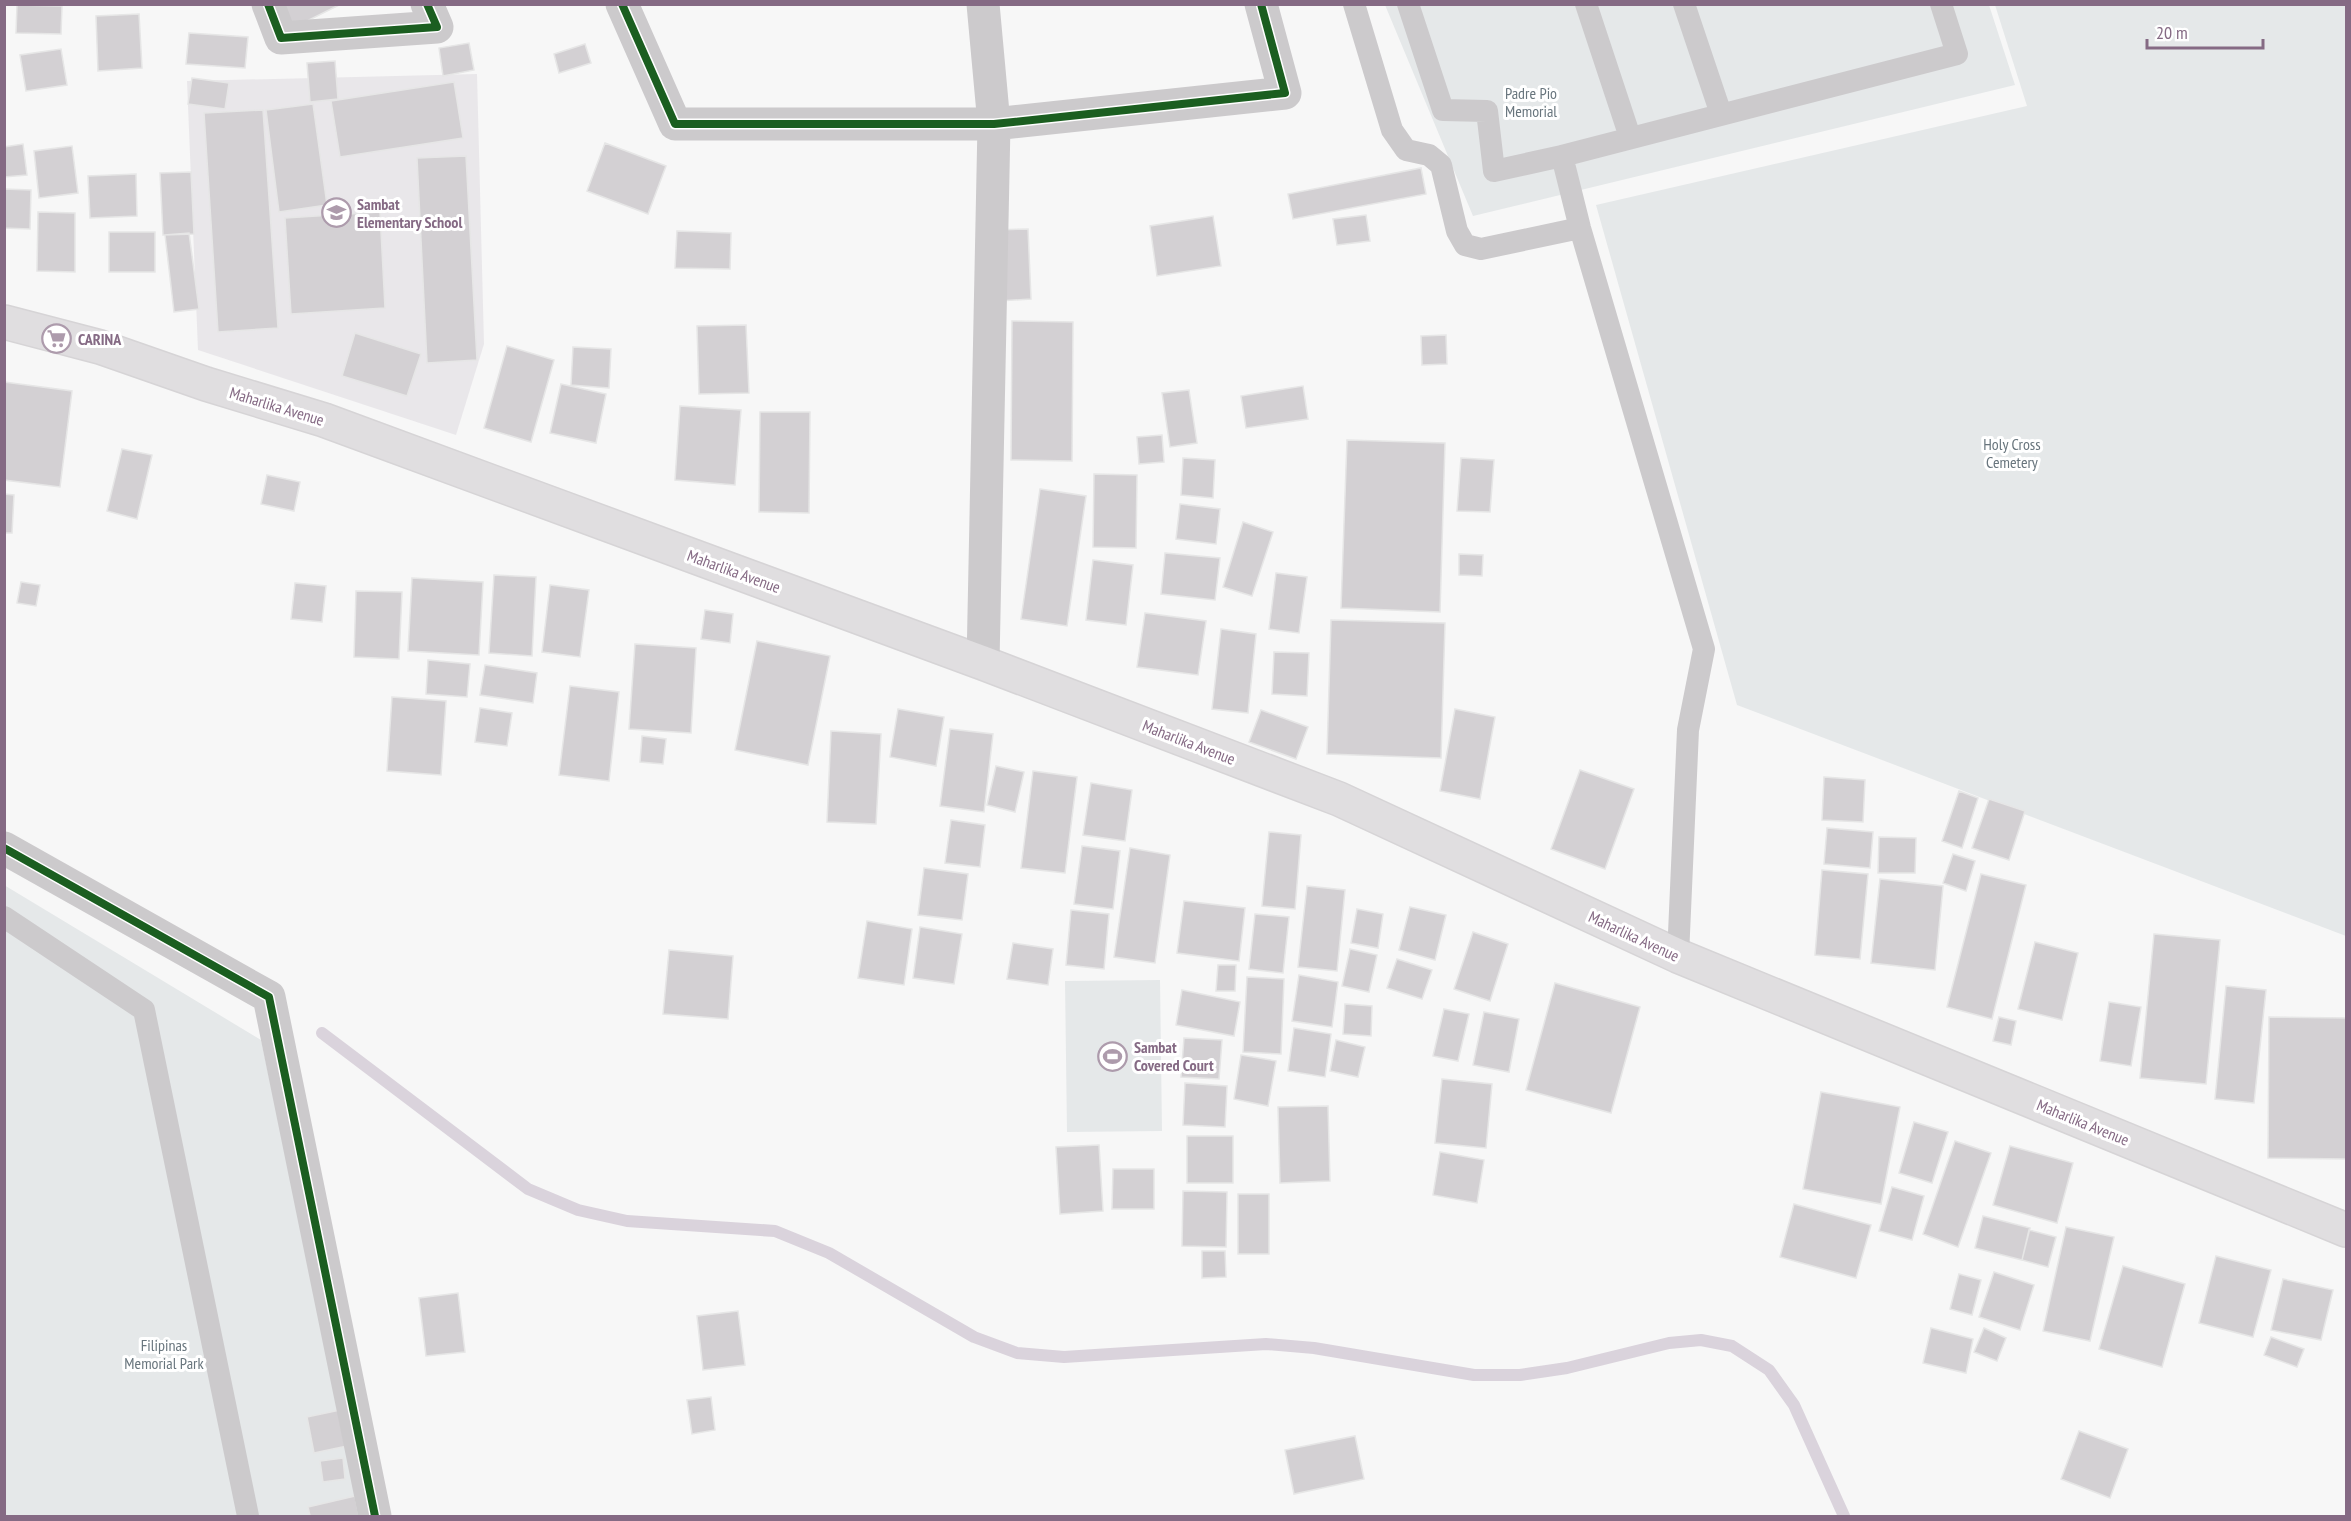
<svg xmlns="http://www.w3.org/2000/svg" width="2351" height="1521" font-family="'PT Sans Narrow',sans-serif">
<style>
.built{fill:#e9e7ea}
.green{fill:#e5e8e9}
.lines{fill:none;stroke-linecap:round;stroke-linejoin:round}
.stream{stroke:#dad3dc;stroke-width:12}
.building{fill:#d3d0d3;stroke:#e6e6e6;stroke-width:1.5}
.secondary-casing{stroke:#d6d4d6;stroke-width:36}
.lane{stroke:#cccacc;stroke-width:22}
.street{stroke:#cccacc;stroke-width:33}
.secondary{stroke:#e0dee0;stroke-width:33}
.cycleway-casing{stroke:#fff;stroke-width:11}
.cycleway{stroke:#1b5e20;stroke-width:8}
.labels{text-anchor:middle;stroke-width:6;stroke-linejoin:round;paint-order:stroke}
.park-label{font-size:16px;fill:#68757d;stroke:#fff}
.poi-label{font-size:16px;font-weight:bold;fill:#856a84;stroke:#fff;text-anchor:start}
.street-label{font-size:16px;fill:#856a84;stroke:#fff}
</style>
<rect width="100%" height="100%" fill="#f7f7f7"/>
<path class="built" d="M477 74 484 344 456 435 198 350 187 81Z"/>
<path class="green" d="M1385 5H1989L2015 85 1473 216Z
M1995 5H2346V936L1737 705 1596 205 2027 106Z
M4 885 261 1040 363 1516H5Z
M1160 980 1162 1131 1067 1132 1065 981Z"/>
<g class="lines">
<path class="stream" d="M322 1033 528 1189 578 1210 627 1221 775 1231 829 1253 974 1337 1017 1353 1064 1357 1266 1344 1314 1348 1474 1375H1520L1567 1368 1669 1343 1701 1340 1732 1346 1769 1370 1794 1405 1844 1516"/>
</g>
<path class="building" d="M274 4H341L287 31Z
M17 5 62 6 61 34 16 33Z
M139 14 142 68 98 71 96 16Z
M189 33 248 37 245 68 186 64Z
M469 43 474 70 443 76 439 48Z
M585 44 591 63 559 73 554 54Z
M61 49 67 85 26 91 20 55Z
M335 61 338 99 310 102 307 63Z
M192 78 229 83 225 109 188 104Z
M454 82 463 138 340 157 331 101Z
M313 104 327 205 279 212 266 110Z
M263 110 278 328 218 332 204 113Z
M605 143 666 166 648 214 587 191Z
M23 144 27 175 4 177V147Z
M72 146 78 193 39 198 34 151Z
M466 156 477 360 427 363 417 158Z
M1421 168 1426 194 1293 219 1288 194Z
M191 172 194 234 163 235 160 173Z
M136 174 137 216 90 218 88 176Z
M4 189 31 190 30 229 4 228Z
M38 212 75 213V272L37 271Z
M380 212 385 308 291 314 285 218Z
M1366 215 1370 241 1337 245 1333 219Z
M1213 216 1221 266 1157 276 1150 226Z
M1028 229 1031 299 998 301 995 230Z
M677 231 731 233 730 269 675 268Z
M109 232H155V272H109Z
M189 233 199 309 174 312 165 235Z
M1012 321 1073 322 1072 461 1011 460Z
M746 325 749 393 699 394 697 326Z
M355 333 421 354 407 396 342 376Z
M1446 335 1447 364 1422 365 1421 336Z
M507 346 554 360 531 442 484 428Z
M573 347 611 349 609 388 571 385Z
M4 382 72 391 60 487 4 480Z
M561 384 606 394 596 443 550 433Z
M1303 386 1308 419 1246 428 1241 396Z
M1189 390 1197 443 1170 447 1162 393Z
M680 406 741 410 735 485 675 480Z
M760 412H810L809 513 759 512Z
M1162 435 1164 462 1139 464 1137 437Z
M1347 440 1445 443 1440 612 1341 608Z
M122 449 152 455 137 519 107 511Z
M1183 458 1215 460 1213 498 1181 495Z
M1461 458 1494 460 1490 512 1457 511Z
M1094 474 1137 475 1136 548 1093 547Z
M267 475 300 482 294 511 261 504Z
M1040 489 1086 496 1067 626 1021 619Z
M4 494 14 495 12 533H4Z
M1180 504 1220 509 1216 544 1176 539Z
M1243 522 1273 532 1252 596 1223 587Z
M1165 553 1220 558 1215 600 1161 594Z
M1459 554 1483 555 1482 576 1459 575Z
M1093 560 1133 565 1126 625 1086 620Z
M1276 573 1307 577 1299 633 1269 629Z
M494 575 536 577 532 656 489 653Z
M412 578 483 582 479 655 408 651Z
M21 582 40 585 36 606 17 603Z
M295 583 326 586 322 622 291 619Z
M550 585 589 590 580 657 542 652Z
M356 591 402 592 399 659 354 657Z
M705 610 733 614 730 643 701 639Z
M1145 613 1206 621 1198 675 1137 667Z
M1331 620 1445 623 1441 758 1327 754Z
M1221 629 1256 634 1248 713 1212 709Z
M757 641 830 656 808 765 735 750Z
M635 644 696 648 691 733 629 729Z
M1274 652 1309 653 1307 696 1272 694Z
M428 660 470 664 467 697 426 694Z
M485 665 537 673 533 703 480 695Z
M570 686 619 692 609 781 559 775Z
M392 697 446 701 441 775 387 771Z
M480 708 512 713 507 746 475 742Z
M898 709 944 717 936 766 890 757Z
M1455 709 1495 717 1480 799 1440 791Z
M1261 710 1308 727 1296 759 1249 742Z
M950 729 993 734 984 812 940 806Z
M831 731 881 734 876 824 827 822Z
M642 736 666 739 663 764 640 762Z
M996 766 1024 772 1015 812 987 805Z
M1580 770 1634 789 1605 869 1551 849Z
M1033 771 1077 777 1065 873 1021 868Z
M1824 777 1865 780 1863 822 1822 820Z
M1091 783 1132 790 1125 841 1083 835Z
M1959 791 1978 798 1962 848 1942 841Z
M1989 799 2025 811 2009 860 1972 848Z
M951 820 985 825 980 867 945 863Z
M1827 828 1873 832 1870 868 1824 864Z
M1269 832 1301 835 1295 909 1262 906Z
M1879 837 1916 838 1915 873H1878Z
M1082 846 1120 851 1113 909 1074 904Z
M1130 848 1170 855 1155 963 1114 957Z
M1953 854 1975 861 1966 891 1943 883Z
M924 868 968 874 962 920 918 915Z
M1822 870 1868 874 1860 959 1815 955Z
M1981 874 2026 885 1992 1019 1947 1007Z
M1880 879 1943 886 1935 970 1871 963Z
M1307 886 1345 890 1337 971 1298 967Z
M1184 901 1245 908 1239 961 1177 953Z
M1410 907 1446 915 1435 960 1399 950Z
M1357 909 1383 914 1378 948 1351 943Z
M1071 910 1109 914 1104 969 1066 965Z
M1255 914 1289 917 1283 973 1249 969Z
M867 921 912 929 904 985 858 978Z
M920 927 962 934 954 984 913 978Z
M1473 932 1508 944 1490 1001 1454 989Z
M2154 934 2220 940 2206 1084 2140 1078Z
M2035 942 2078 953 2062 1020 2018 1009Z
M1013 943 1053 949 1048 985 1007 979Z
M1350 949 1377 955 1369 992 1342 986Z
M669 950 733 956 728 1019 663 1014Z
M1397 959 1432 970 1422 999 1387 988Z
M1218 965H1236L1235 991H1216Z
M1299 975 1338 982 1332 1027 1292 1021Z
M1247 977 1284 979 1281 1054 1243 1052Z
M1555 983 1640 1007 1611 1113 1526 1090Z
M2226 986 2266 990 2254 1103 2215 1099Z
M1182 990 1240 1002 1234 1036 1176 1025Z
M2109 1002 2141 1007 2131 1066 2100 1061Z
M1345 1004 1372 1006 1371 1036 1343 1034Z
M1444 1009 1469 1014 1458 1061 1433 1056Z
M1484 1012 1519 1019 1509 1072 1473 1065Z
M1999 1017 2016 1021 2011 1045 1993 1041Z
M2269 1017 2346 1018V1159L2268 1158Z
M1294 1028 1331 1034 1325 1077 1288 1071Z
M1184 1038 1222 1040 1219 1079 1181 1077Z
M1336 1040 1365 1047 1358 1077 1330 1071Z
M1241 1055 1276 1061 1268 1106 1234 1099Z
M1442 1079 1492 1084 1486 1148 1435 1143Z
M1185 1083 1227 1086 1225 1127 1183 1125Z
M1821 1092 1900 1107 1881 1204 1803 1189Z
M1328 1106 1330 1181 1280 1183 1278 1107Z
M1914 1122 1948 1132 1932 1183 1899 1173Z
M1187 1136H1233V1183H1187Z
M1955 1141 1991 1153 1958 1247 1923 1234Z
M1099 1145 1103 1211 1060 1214 1056 1147Z
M2010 1146 2073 1163 2057 1223 1993 1205Z
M1440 1152 1484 1160 1477 1203 1433 1195Z
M1113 1169H1154V1209H1112Z
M1892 1187 1924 1196 1912 1240 1879 1231Z
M1183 1191 1227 1192 1226 1247 1182 1246Z
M1238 1194H1269V1254H1238Z
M1794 1204 1871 1225 1856 1278 1780 1257Z
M1983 1216 2030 1228 2022 1260 1975 1248Z
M2066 1227 2114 1237 2090 1341 2043 1331Z
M2029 1230 2056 1237 2048 1267 2022 1260Z
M1202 1251H1225L1226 1277 1202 1278Z
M2216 1256 2271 1270 2253 1337 2199 1323Z
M2123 1266 2185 1284 2162 1367 2099 1349Z
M1994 1272 2034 1285 2020 1330 1979 1317Z
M1959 1274 1981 1280 1972 1315 1950 1309Z
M2283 1279 2333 1290 2321 1340 2271 1330Z
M458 1293 465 1352 426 1356 419 1298Z
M738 1311 745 1365 703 1370 697 1316Z
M1931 1328 1973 1339 1966 1373 1923 1363Z
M1984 1328 2006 1338 1997 1361 1974 1352Z
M2271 1337 2304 1349 2297 1367 2264 1355Z
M711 1397 715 1430 692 1434 687 1400Z
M340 1410 347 1446 314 1453 307 1417Z
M2079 1431 2128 1449 2110 1498 2061 1479Z
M1355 1436 1364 1479 1294 1494 1285 1450Z
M343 1458 345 1479 323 1482 320 1461Z
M355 1496 359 1516H310L308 1507Z"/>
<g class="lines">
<defs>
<path id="secondary" d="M4 322 100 347 206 384 324 420 983 663 1339 799 1678 956 2346 1230"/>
</defs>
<use href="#secondary" class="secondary-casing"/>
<path class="lane" d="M1354 4 1392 130 1406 150 1429 155 1441 165 1457 231 1465 245 1481 249 1580 228
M1408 4 1443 110 1487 111 1494 171 1562 156
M1586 4 1630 137
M1684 4 1721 114
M4 917 144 1010 248 1516
M1678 956 1688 730 1704 649 1580 228 1562 156 1957 54 1941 4"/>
<path class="street" d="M268 4 281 38 437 27 427 4
M622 4 675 124H994L1285 93 1261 4
M983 663 994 124 983 4
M4 848 269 997 375 1516"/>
<use href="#secondary" class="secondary"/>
<defs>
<path id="cycleway" d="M268 4 281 38 437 27 427 4
M622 4 675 124H994L1285 93 1261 4
M4 848 269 997 375 1516"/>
</defs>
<use href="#cycleway" class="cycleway-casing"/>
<use href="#cycleway" class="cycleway"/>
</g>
<defs>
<symbol id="school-ring" viewBox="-11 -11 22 22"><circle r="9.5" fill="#fff" stroke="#ad9bac" stroke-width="1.5"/><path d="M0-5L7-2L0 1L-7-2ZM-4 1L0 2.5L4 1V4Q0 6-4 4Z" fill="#ad9bac"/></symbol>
<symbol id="supermarket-ring" viewBox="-11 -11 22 22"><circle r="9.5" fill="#fff" stroke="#ad9bac" stroke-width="1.5"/><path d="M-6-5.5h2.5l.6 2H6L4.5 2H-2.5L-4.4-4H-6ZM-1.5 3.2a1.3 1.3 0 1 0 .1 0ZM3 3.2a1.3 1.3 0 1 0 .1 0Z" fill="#ad9bac"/></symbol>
<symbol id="stadium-ring" viewBox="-11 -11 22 22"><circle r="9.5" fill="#fff" stroke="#ad9bac" stroke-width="1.5"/><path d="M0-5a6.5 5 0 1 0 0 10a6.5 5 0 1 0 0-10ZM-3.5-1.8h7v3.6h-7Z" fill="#ad9bac"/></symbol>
</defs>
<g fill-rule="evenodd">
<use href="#school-ring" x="320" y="196" width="33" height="33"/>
<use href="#supermarket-ring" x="40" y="322" width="33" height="33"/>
<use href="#stadium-ring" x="1096" y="1040" width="33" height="33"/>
</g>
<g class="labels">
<g class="park-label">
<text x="1531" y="99">Padre Pio<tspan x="1531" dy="18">Memorial</tspan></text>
<text x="2012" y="450">Holy Cross<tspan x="2012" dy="18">Cemetery</tspan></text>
<text x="164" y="1351">Filipinas<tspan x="164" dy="18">Memorial Park</tspan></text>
</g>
<g class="poi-label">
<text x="357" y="210">Sambat<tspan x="357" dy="18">Elementary School</tspan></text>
<text x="78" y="345">CARINA</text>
<text x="1134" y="1053">Sambat<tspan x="1134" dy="18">Covered Court</tspan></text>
</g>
<g class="street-label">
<text transform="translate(277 406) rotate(17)" y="6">Maharlika Avenue</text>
<text transform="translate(734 571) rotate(20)" y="6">Maharlika Avenue</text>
<text transform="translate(1189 742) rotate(21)" y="6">Maharlika Avenue</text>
<text transform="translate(1634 936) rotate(25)" y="6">Maharlika Avenue</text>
<text transform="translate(2083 1122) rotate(22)" y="6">Maharlika Avenue</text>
</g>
</g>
<rect width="2351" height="1521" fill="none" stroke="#856a84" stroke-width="12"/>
<path d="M2147 39v9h116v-9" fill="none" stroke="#856a84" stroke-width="3"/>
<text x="2156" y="39" font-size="18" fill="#856a84" stroke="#ffffff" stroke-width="4.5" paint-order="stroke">20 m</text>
</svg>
